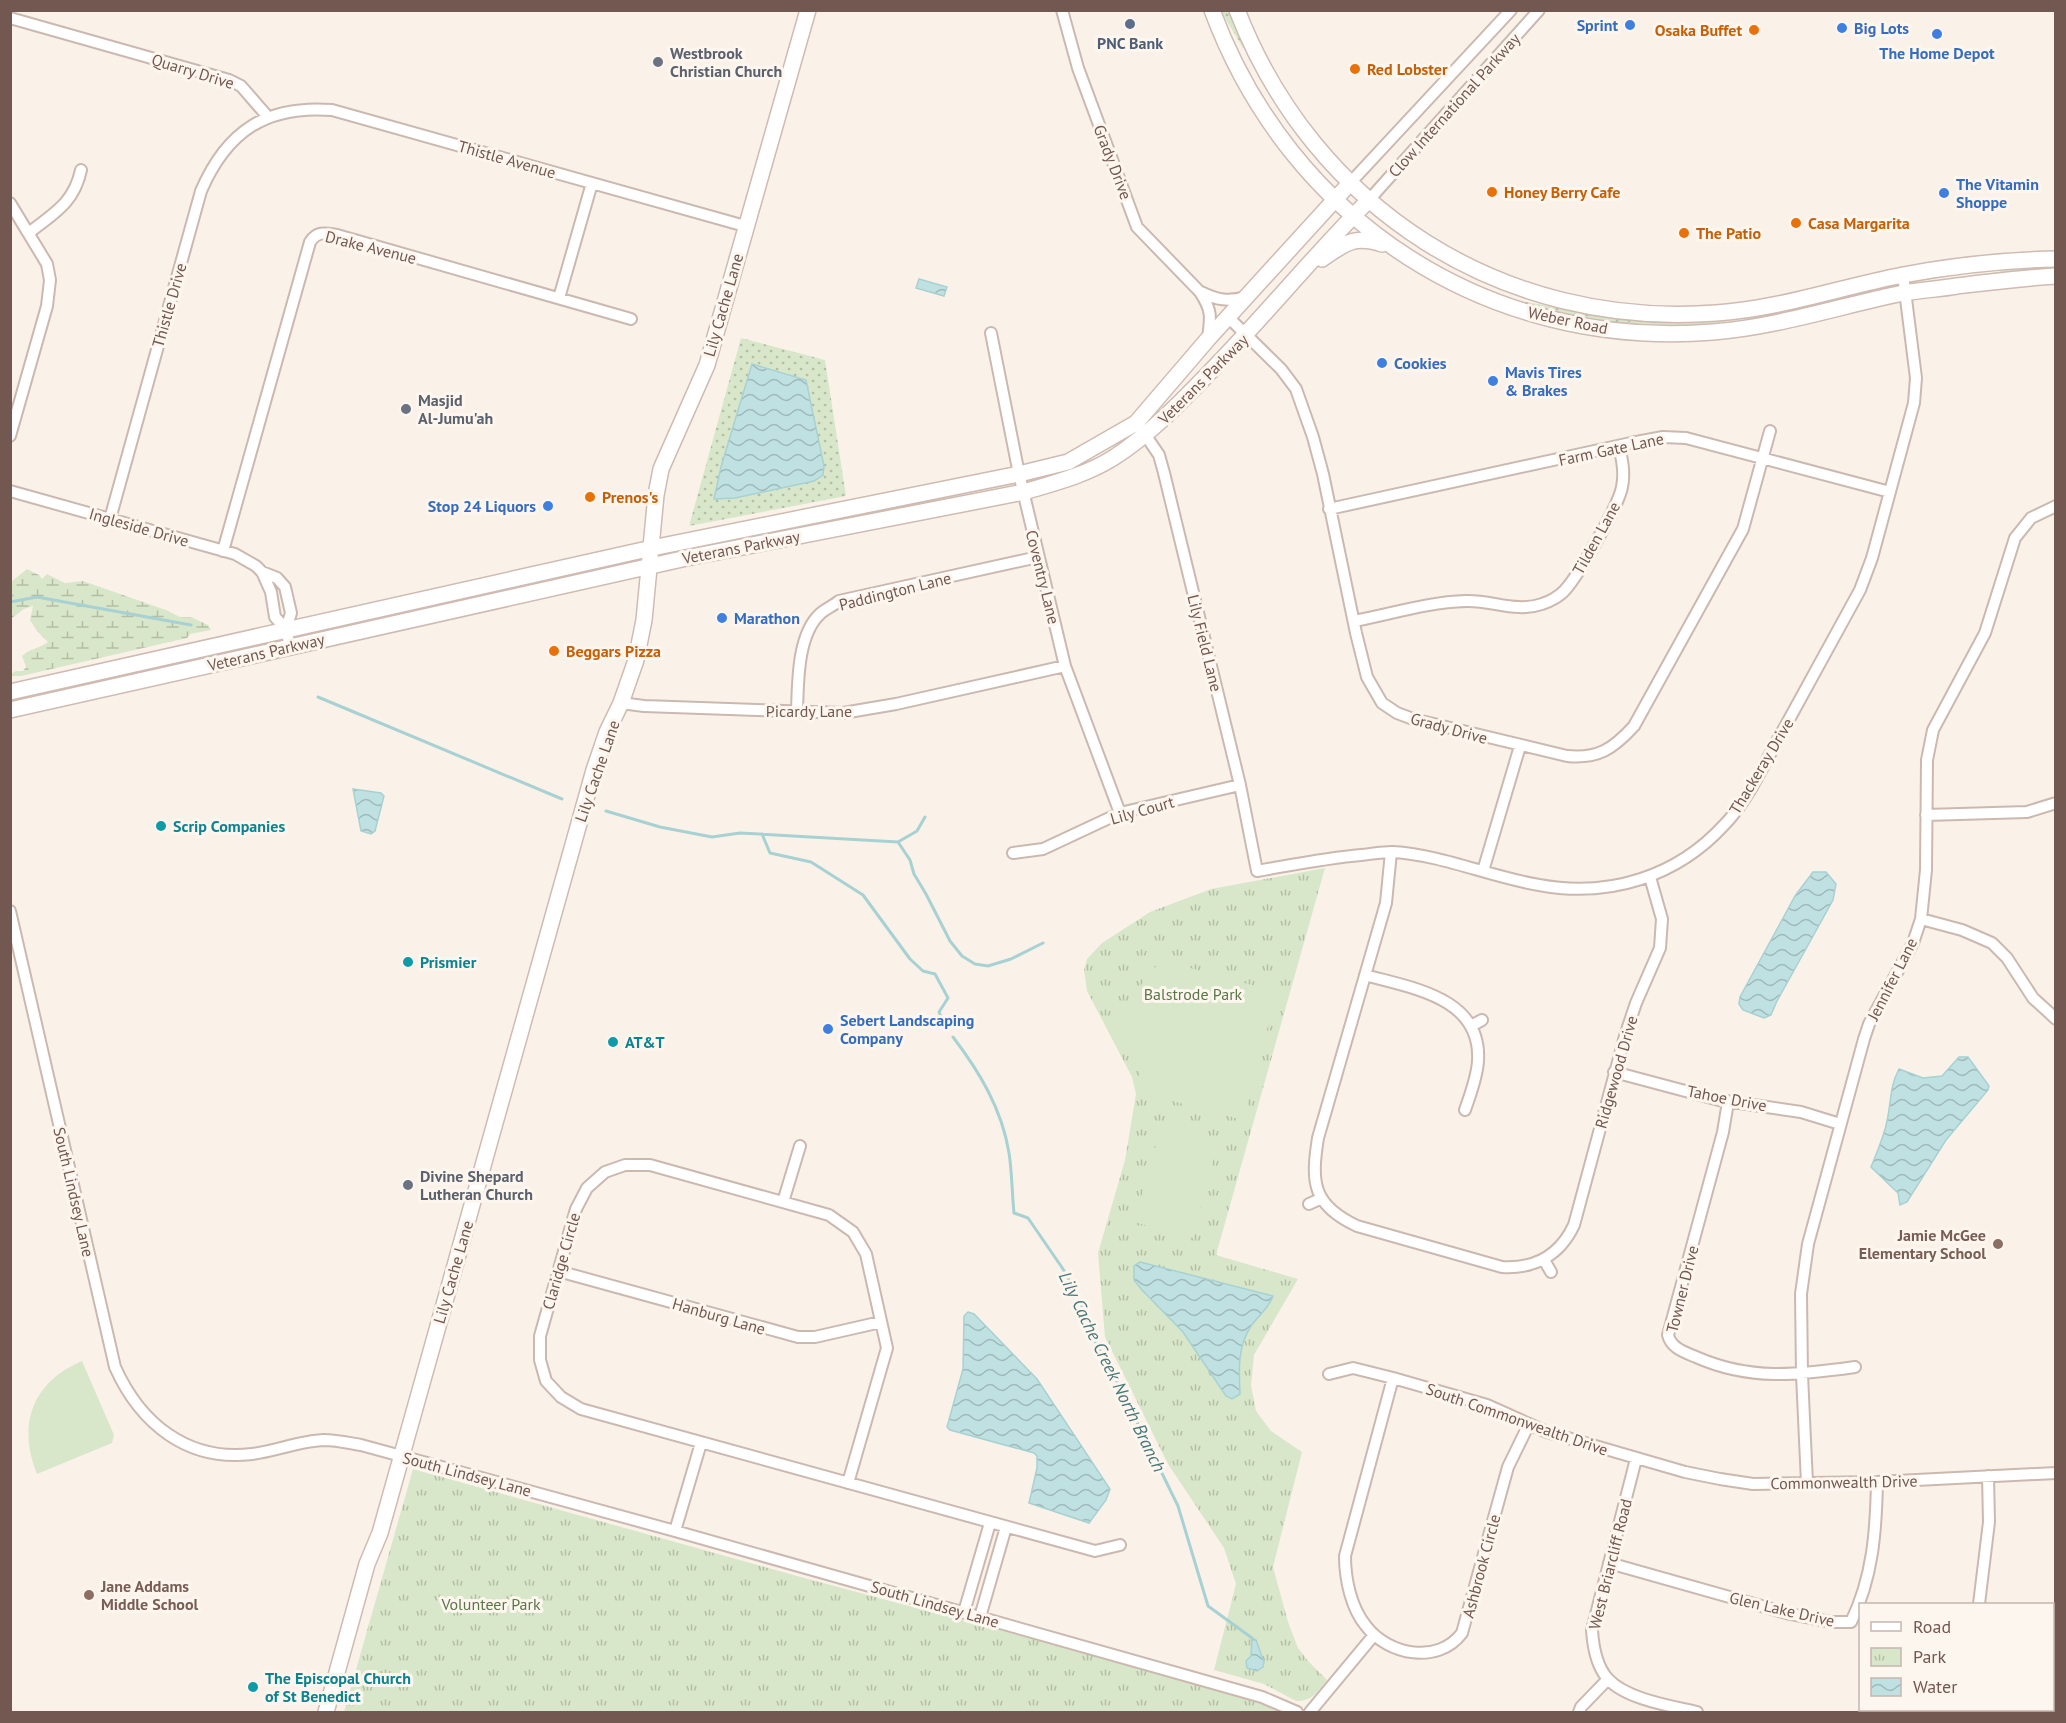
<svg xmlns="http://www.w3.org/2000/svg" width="2066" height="1723" font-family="'PT Sans',sans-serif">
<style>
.grass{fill:url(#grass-dots)}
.wetland{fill:url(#wetland-marsh)}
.park{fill:url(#park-tufts)}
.pitch{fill:#d8e7c9}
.water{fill:url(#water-waves);stroke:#a7d1d2;stroke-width:1.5}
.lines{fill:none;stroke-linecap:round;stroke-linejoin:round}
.stream{stroke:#a7d1d2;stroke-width:3}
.street-casing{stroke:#cbb9b0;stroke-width:14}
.secondary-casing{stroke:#cfbbb1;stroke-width:18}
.street{stroke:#fff;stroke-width:10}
.secondary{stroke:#fff;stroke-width:15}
.service-dot{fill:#5c6f8a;stroke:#fdf6ef;stroke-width:2}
.shop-dot{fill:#3f7fe0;stroke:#fdf6ef;stroke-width:2}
.food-dot{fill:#e8710a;stroke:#fdf6ef;stroke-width:2}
.worship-dot{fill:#6b7280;stroke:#fdf6ef;stroke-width:2}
.culture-dot{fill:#0f9aa8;stroke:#fdf6ef;stroke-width:2}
.education-dot{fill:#8d6e63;stroke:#fdf6ef;stroke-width:2}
.labels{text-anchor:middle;stroke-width:6;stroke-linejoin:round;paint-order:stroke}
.shop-label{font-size:16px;font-weight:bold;fill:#366cbe;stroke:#fdf6ef;text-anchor:start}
.food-label{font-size:16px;font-weight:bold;fill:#c56008;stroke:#fdf6ef;text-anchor:start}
.service-label{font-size:16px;font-weight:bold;fill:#4e5e75;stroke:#fdf6ef}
.worship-label{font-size:16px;font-weight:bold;fill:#5b616d;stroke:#fdf6ef;text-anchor:start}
.street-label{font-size:16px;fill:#725850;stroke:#fdf6ef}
.culture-label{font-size:16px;font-weight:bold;fill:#0d838f;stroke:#fdf6ef;text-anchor:start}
.park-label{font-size:16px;fill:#5c7649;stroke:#fdf6ef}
.education-label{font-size:16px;font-weight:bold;fill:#785e54;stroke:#fdf6ef;text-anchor:end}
.water-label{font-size:18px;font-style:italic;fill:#48797b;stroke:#fdf6ef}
</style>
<defs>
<pattern id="grass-dots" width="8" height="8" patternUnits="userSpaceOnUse" patternTransform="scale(1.5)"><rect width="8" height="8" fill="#d8e7c9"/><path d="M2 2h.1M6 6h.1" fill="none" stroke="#b4bea6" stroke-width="1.8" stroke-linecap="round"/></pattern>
<pattern id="wetland-marsh" width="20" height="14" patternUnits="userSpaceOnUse" patternTransform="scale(1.5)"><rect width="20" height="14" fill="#d8e7c9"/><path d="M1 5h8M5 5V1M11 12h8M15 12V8" fill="none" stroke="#b4bea6"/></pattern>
<pattern id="park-tufts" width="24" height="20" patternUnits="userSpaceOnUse" patternTransform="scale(1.5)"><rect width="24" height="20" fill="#d8e7c9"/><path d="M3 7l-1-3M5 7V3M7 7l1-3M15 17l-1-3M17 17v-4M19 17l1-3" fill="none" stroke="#b4bea6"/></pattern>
<pattern id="water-waves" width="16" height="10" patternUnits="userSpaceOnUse" patternTransform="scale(1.5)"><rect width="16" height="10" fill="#c0e1e2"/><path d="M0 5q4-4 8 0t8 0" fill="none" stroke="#a0b9ba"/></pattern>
</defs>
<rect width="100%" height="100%" fill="#faf2e9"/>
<path class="grass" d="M1221 11H1231L1246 46 1243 48Z
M2043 265 2054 267V269L1992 275V273L2021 267Z
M1521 301 1554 307 1660 320 1727 318V321L1699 327H1646L1574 318 1519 304Z
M741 338 825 360 846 496 689 526Z"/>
<path class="wetland" d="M27 569 39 575 42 579 47 574 65 583 83 581 166 610 180 617H191L208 625 211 630 190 634 187 638 21 676H12L11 674 16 671H23L26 667 22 656C29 649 40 648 48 642L37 631 30 620 33 606 24 609 11 619V582Z"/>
<path class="park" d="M1325 868 1216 1255 1298 1279 1254 1355 1251 1385 1256 1411 1271 1431 1302 1452 1273 1567 1288 1622 1298 1648 1308 1661 1327 1680C1318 1691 1312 1702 1296 1701L1264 1684 1214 1670 1236 1584 1224 1548 1168 1464 1105 1337 1098 1253 1125 1160 1136 1094 1132 1077 1087 991 1084 970 1087 959 1102 943 1150 912 1211 889Z
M413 1469 808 1579 1288 1707 1296 1712H344Z"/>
<path class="pitch" d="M1161 960 1277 992 1243 1120 1150 1095 1113 1020Z
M1162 1124 1219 1140 1192 1238 1134 1222Z
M82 1361 114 1435 112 1443 37 1474C17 1425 32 1382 82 1361Z"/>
<path class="water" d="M919 279 947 287 944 296 916 288Z
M752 364 806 380 824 466 823 475 814 481 735 498 714 499 721 467Z
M353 789 381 793 384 796 375 831 371 834 361 831Z
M1813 872H1826L1836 884 1833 900 1777 1001 1771 1015 1764 1018 1743 1010 1739 1004 1740 997 1795 896Z
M1959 1057H1968L1989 1086 1988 1090 1946 1140 1907 1202 1900 1205 1898 1193 1871 1167C1877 1152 1884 1137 1887 1121 1891 1103 1890 1085 1899 1069L1923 1078 1942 1076Z
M1140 1262 1273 1296C1269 1308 1258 1316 1251 1326 1237 1347 1239 1371 1240 1394L1232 1399 1226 1396 1183 1332 1142 1290 1134 1280V1266Z
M968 1312 974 1314 1037 1379 1110 1489 1106 1500 1089 1523 1029 1503 1037 1468V1456L1034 1453 950 1430 947 1427 963 1369 964 1316Z
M1252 1638 1256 1640 1264 1662 1263 1667 1257 1671 1247 1668 1246 1661 1251 1656Z"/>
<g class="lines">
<path class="stream" d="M10 602 37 597 191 625
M318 697 562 799
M606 811 660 827 712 837 740 833 898 842 917 831 925 817
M762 834 770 853 811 862 863 895 910 959 923 971 935 974 948 998 939 1012 944 1023
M898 842 910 860 914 874 926 894 950 941 962 956 975 964 988 966 1011 959 1043 943
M953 1037C979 1071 1002 1109 1009 1153 1012 1172 1012 1193 1014 1213L1028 1218 1063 1269 1081 1301 1085 1321 1100 1351 1110 1367 1178 1506 1208 1606 1252 1638"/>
<defs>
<path id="street" d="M1062 10 1078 68 1137 227 1200 292C1212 310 1211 317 1208 338
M10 18 229 80 241 86 268 117
M1351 182 1511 10
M1369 200 1539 10
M10 203 47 264 50 280 47 306 10 436
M30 232C54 213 74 203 81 170
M1201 292C1217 300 1228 302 1246 297
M559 298 592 183
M1228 317 1281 369 1296 389 1313 437 1323 474 1356 633 1367 677 1382 703 1397 713 1413 719 1567 756C1598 759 1613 749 1634 726L1743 529 1770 431
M991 333 1019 474 1065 666 1120 813
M1142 430 1159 455 1164 473 1240 785 1257 871C1292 865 1326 858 1361 855 1371 854 1382 852 1393 852 1443 855 1490 877 1539 885 1609 898 1677 877 1725 824 1736 813 1744 800 1752 787L1860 590 1872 558 1914 403 1916 378 1903 275
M10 491 235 554 256 566 262 572 271 592 275 617 286 629
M1329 509 1631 443 1663 437 1686 438 1890 492
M110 519 201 191C227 131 266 105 332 110L745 226
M223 551 310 242C317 231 325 233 337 235L631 319
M262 572 277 578 285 587 291 613 286 629 290 647
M1354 621C1391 614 1428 602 1466 601 1492 600 1516 613 1542 604 1549 602 1560 596 1565 590 1578 576 1619 505 1622 487 1625 473 1622 459 1619 446
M621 703 644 706 843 713 896 704 1065 666
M797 712C798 684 797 635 820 614 825 609 833 606 839 601L1038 557
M1926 815 2027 812 2056 803
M1391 852 1386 903 1318 1138C1311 1182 1312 1205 1357 1226L1502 1267C1535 1269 1560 1255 1574 1225L1625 1036 1636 1003 1660 948 1662 919 1650 877
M1013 853 1043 849 1120 813 1240 785
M1483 871 1520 746
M10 911 115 1367C140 1423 187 1462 252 1454 276 1451 299 1441 324 1440 336 1440 349 1443 361 1445L675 1531 1262 1697 1297 1712
M1921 919 1962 930 1992 943 2007 958 2033 998 2056 1019
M1365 975C1411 988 1482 997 1478 1061 1477 1078 1470 1095 1465 1110
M1471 1026 1482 1020
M1614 1072 1719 1100 1801 1112 1840 1124
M1728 1102 1723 1132 1668 1335C1671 1348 1684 1352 1696 1357 1750 1381 1798 1375 1855 1367
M783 1202 800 1146
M1309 1204 1320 1199
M1544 1260 1551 1272
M558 1271 798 1337H815L881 1322
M1329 1374 1353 1368 1393 1378 1487 1405 1547 1432 1685 1472 1720 1479 1753 1484 1877 1482 2056 1473
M1393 1378 1345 1556C1345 1579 1351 1608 1366 1626 1388 1655 1438 1665 1462 1633L1508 1467 1529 1424
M1636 1459 1592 1630C1593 1646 1597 1667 1608 1679 1626 1699 1671 1706 1697 1712
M848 1483 887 1348 866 1254 853 1232 829 1215 650 1165H625L605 1172 587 1188 576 1209 540 1336V1360L546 1381 561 1397 581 1409 1095 1551 1120 1545
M1807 1483 1802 1375 1801 1294 1808 1244 1864 1039 1869 1024 1913 943 1921 919 1926 870 1927 760 1933 730 1985 633 2015 538 2031 518 2056 506
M675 1531 701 1443
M1609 1563 1790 1614 1831 1622H1851C1873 1577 1876 1531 1877 1482
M1979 1604 1989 1522 1988 1476
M964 1612 990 1523
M980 1617 1006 1527
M2052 1684H2056
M1310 1712 1374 1635
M1579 1712 1581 1707 1608 1679"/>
<path id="secondary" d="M1212 10C1290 221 1489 350 1713 332 1777 327 1840 306 1903 293 1920 290 1939 289 1957 286 1990 282 2022 278 2056 276
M1237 10C1314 209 1503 329 1716 313 1779 309 1841 287 1903 275 1951 266 2007 260 2056 259
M1322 259C1345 243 1354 235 1382 244
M10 692 652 548 1019 474 1068 462 1136 423 1208 339 1351 182
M10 710 691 557 1024 492C1054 483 1086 475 1113 458 1149 435 1179 404 1208 374 1264 317 1313 256 1369 200
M326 1712 367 1564 380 1533 594 770 607 732 621 703 636 660 644 620 656 495 661 469 707 365 808 10"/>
</defs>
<use href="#street" class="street-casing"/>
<use href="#secondary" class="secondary-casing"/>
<use href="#street" class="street"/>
<use href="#secondary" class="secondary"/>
</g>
<circle class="service-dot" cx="1130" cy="24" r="6"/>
<g class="shop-dot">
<circle cx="1630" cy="25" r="6"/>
<circle cx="1842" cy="28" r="6"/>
<circle cx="1937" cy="34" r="6"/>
<circle cx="1944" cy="193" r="6"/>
<circle cx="1382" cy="363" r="6"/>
<circle cx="1493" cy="381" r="6"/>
<circle cx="548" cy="506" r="6"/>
<circle cx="722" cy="618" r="6"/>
<circle cx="828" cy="1029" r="6"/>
</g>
<g class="food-dot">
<circle cx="1754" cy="30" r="6"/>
<circle cx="1355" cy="69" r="6"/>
<circle cx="1492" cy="192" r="6"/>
<circle cx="1796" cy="223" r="6"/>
<circle cx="1684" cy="233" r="6"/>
<circle cx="590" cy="497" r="6"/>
<circle cx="554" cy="651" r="6"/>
</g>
<g class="worship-dot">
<circle cx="658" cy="62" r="6"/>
<circle cx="406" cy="409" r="6"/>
<circle cx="408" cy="1185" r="6"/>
</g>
<g class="culture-dot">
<circle cx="161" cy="826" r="6"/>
<circle cx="408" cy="962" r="6"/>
<circle cx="613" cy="1042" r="6"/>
<circle cx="253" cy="1687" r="6"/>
</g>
<g class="education-dot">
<circle cx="1998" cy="1244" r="6"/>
<circle cx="89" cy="1595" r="6"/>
</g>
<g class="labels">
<g class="shop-label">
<text x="1618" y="31" text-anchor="end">Sprint</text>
<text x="1854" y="34">Big Lots</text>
<text x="1937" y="59" text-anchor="middle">The Home Depot</text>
<text x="1956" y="190">The Vitamin<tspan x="1956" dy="18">Shoppe</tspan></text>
<text x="1394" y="369">Cookies</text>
<text x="1505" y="378">Mavis Tires<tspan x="1505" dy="18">&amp; Brakes</tspan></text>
<text x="536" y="512" text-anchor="end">Stop 24 Liquors</text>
<text x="734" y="624">Marathon</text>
<text x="840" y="1026">Sebert Landscaping<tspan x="840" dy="18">Company</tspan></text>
</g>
<g class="food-label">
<text x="1742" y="36" text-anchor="end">Osaka Buffet</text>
<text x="1367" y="75">Red Lobster</text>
<text x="1504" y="198">Honey Berry Cafe</text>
<text x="1808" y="229">Casa Margarita</text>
<text x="1696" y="239">The Patio</text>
<text x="602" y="503">Prenos's</text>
<text x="566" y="657">Beggars Pizza</text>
</g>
<g class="service-label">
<text x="1130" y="49">PNC Bank</text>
</g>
<g class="worship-label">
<text x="670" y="59">Westbrook<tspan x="670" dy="18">Christian Church</tspan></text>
<text x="418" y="406">Masjid<tspan x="418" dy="18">Al-Jumu'ah</tspan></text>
<text x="420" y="1182">Divine Shepard<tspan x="420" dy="18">Lutheran Church</tspan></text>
</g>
<g class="street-label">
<text transform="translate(193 71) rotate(17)" y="6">Quarry Drive</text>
<text transform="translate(1454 105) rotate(-48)" y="6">Clow International Parkway</text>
<text transform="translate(507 159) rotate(16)" y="6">Thistle Avenue</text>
<text transform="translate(1113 162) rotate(69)" y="6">Grady Drive</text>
<text transform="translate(371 247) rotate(14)" y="6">Drake Avenue</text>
<text transform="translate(169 305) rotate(-74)" y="6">Thistle Drive</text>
<text transform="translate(723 305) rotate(-74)" y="6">Lily Cache Lane</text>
<text transform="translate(1568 320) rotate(12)" y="6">Weber Road</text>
<text transform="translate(1203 379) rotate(-45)" y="6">Veterans Parkway</text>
<text transform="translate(1611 449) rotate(-12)" y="6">Farm Gate Lane</text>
<text transform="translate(139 527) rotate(16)" y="6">Ingleside Drive</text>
<text transform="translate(1596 538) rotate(-61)" y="6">Tilden Lane</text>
<text transform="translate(741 547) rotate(-11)" y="6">Veterans Parkway</text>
<text transform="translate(1043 577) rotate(76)" y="6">Coventry Lane</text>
<text transform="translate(895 591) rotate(-14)" y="6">Paddington Lane</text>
<text transform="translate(1205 643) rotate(76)" y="6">Lily Field Lane</text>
<text transform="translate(266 652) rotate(-13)" y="6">Veterans Parkway</text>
<text x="809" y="717">Picardy Lane</text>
<text transform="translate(1449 728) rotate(15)" y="6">Grady Drive</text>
<text transform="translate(1761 766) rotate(-59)" y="6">Thackeray Drive</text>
<text transform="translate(597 771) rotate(-71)" y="6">Lily Cache Lane</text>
<text transform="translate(1142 810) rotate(-16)" y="6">Lily Court</text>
<text transform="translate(1892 979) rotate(-63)" y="6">Jennifer Lane</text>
<text transform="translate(1616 1072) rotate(-74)" y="6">Ridgewood Drive</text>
<text transform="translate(1727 1098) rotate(11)" y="6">Tahoe Drive</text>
<text transform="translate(74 1192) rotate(77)" y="6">South Lindsey Lane</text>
<text transform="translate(561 1261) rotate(-74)" y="6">Claridge Circle</text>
<text transform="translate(453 1272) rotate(-74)" y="6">Lily Cache Lane</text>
<text transform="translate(1682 1289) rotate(-76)" y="6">Towner Drive</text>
<text transform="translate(719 1316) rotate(16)" y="6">Hanburg Lane</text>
<text transform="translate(1517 1419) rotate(19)" y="6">South Commonwealth Drive</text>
<text transform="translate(467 1474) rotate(15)" y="6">South Lindsey Lane</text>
<text transform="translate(1844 1482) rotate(-1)" y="6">Commonwealth Drive</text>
<text transform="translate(1610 1564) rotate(-76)" y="6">West Briarcliff Road</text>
<text transform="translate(1481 1566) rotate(-75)" y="6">Ashbrook Circle</text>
<text transform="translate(935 1604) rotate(16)" y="6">South Lindsey Lane</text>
<text transform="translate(1782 1609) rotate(13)" y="6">Glen Lake Drive</text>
</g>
<g class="culture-label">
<text x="173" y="832">Scrip Companies</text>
<text x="420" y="968">Prismier</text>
<text x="625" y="1048">AT&amp;T</text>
<text x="265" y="1684">The Episcopal Church<tspan x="265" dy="18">of St Benedict</tspan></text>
</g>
<g class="park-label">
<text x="1193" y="1000">Balstrode Park</text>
<text x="491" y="1610">Volunteer Park</text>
</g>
<g class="education-label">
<text x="1986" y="1241">Jamie McGee<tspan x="1986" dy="18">Elementary School</tspan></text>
<text x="101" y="1592" text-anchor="start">Jane Addams<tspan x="101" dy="18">Middle School</tspan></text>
</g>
<g class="water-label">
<text transform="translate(1112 1372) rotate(64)" y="6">Lily Cache Creek North Branch</text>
</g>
</g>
<rect width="2066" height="1723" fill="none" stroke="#725850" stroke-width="24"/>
<rect x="1859" y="1603" width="195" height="108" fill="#fdf6ef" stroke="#c5b7af" stroke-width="1.5"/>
<rect x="1871" y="1622" width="30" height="9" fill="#ffffff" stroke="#c5b7af" stroke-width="1.5"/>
<text x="1913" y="1633" font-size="18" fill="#725850">Road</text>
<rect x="1871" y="1648" width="30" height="18" fill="url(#park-tufts)" stroke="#c5b7af" stroke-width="1.5"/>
<text x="1913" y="1663" font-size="18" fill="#725850">Park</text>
<rect x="1871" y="1678" width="30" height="18" fill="url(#water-waves)" stroke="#c5b7af" stroke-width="1.5"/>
<text x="1913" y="1693" font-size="18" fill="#725850">Water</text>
</svg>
